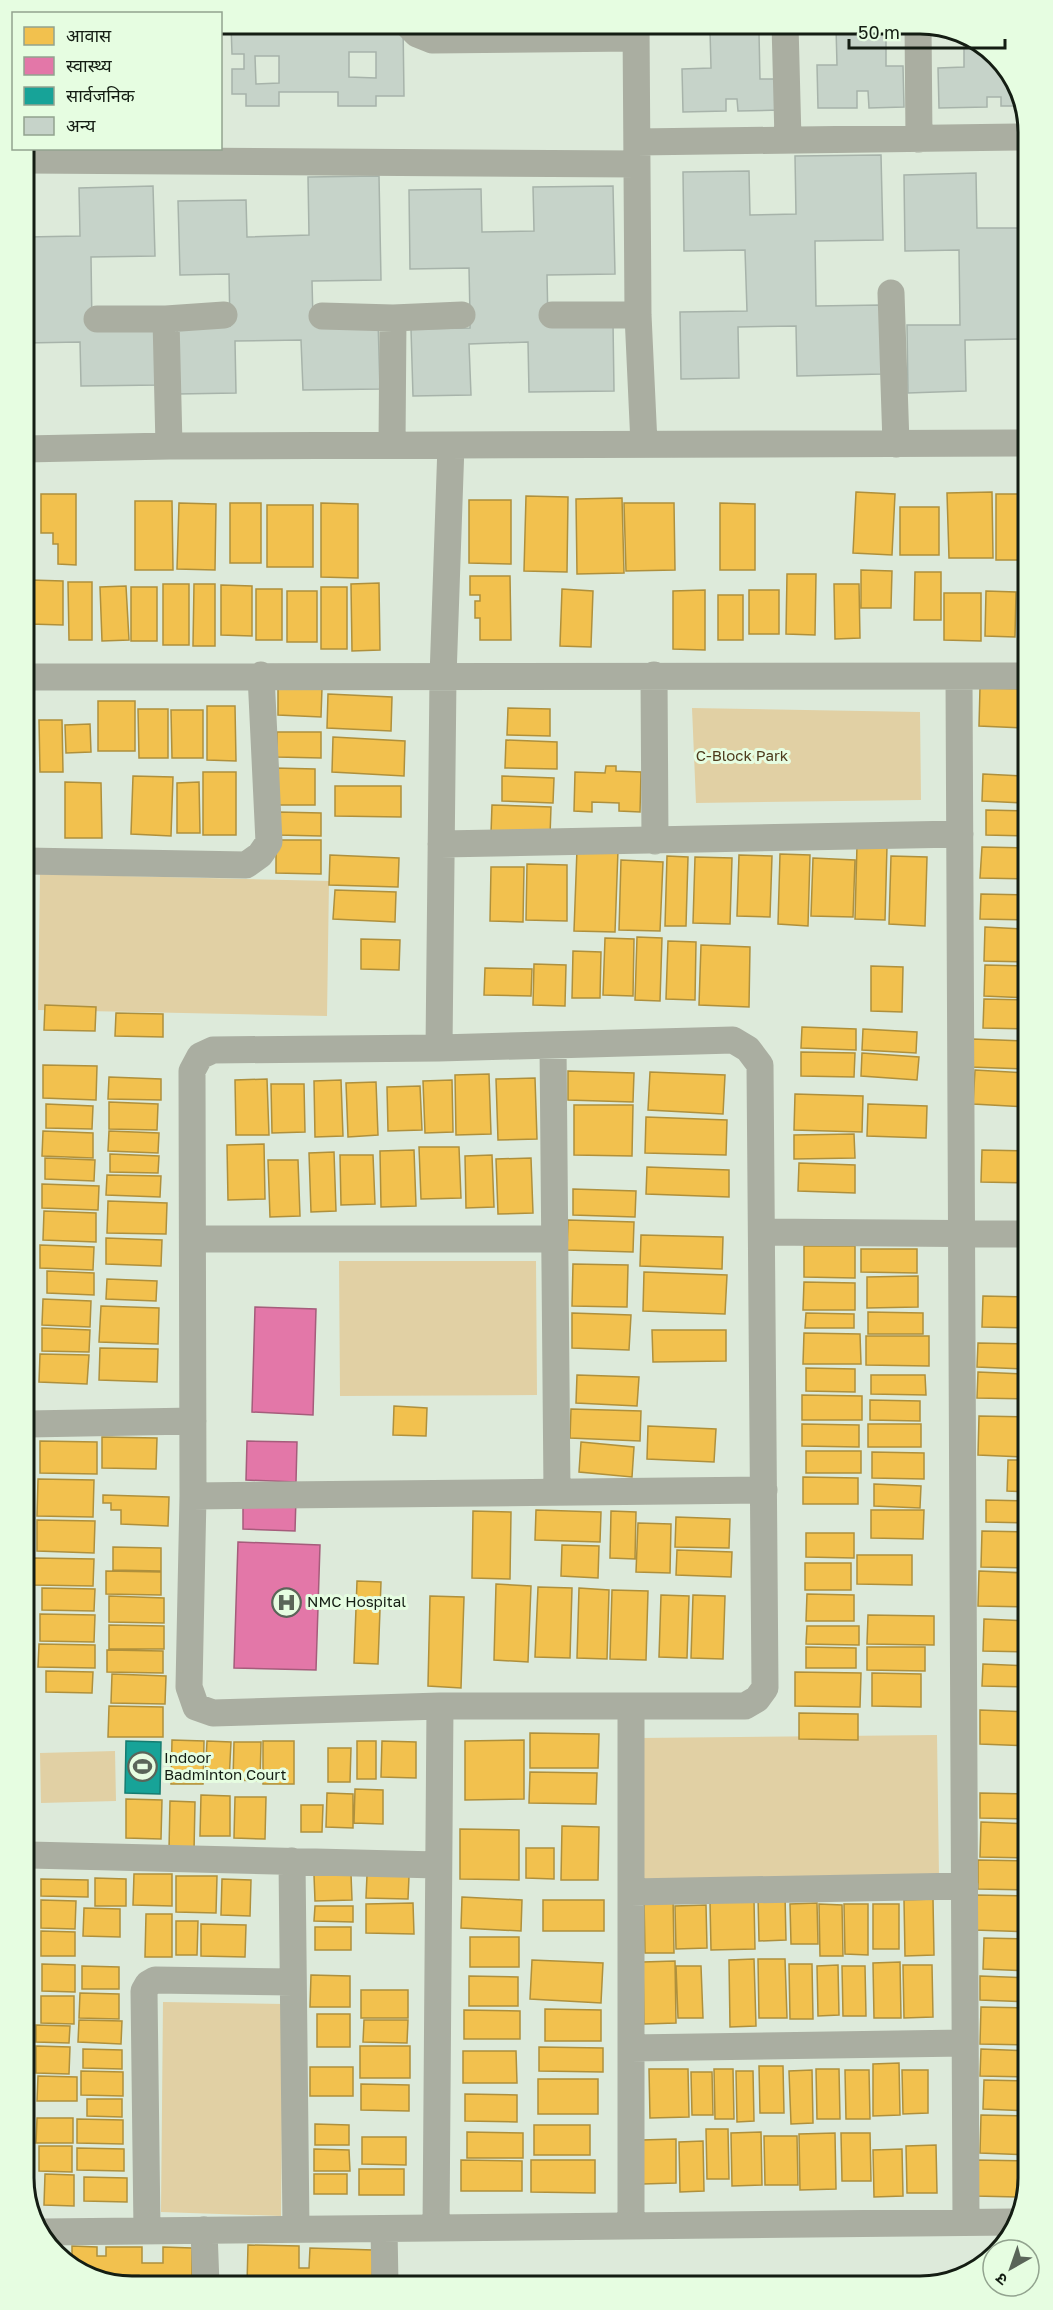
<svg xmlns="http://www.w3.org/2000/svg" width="1053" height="2310" font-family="'Golos Text','Noto Sans Devanagari',sans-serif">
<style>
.green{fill:#e1d0a4}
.homes{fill:#f2c14e;stroke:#af903c;stroke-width:1.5}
.health{fill:#e377a8;stroke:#a55c7b;stroke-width:1.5}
.public{fill:#17a398;stroke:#167b70;stroke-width:1.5}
.building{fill:#c6d3c9;stroke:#a7b3aa;stroke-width:1.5;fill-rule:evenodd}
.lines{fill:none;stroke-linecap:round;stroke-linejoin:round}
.minor{stroke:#aaaea1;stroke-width:27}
.labels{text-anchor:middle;stroke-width:6;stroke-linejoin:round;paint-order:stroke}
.park-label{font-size:15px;fill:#4d3a1c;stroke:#e6fde1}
.poi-label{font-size:15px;fill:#141d13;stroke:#e6fde1;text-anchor:start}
.rim{fill:none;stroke:#141d13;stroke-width:3}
</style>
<rect width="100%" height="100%" fill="#ddeada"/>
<path class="green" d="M692 708 920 712 921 800 696 803Z
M40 874 329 881 327 1016 38 1010Z
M339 1261H536L537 1395 340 1396Z
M937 1735 939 1876 642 1879 640 1738Z
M115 1751 116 1801 41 1803 40 1753Z
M163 2002 283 2004 281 2216 161 2212Z"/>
<path class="homes" d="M856 492 895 494 892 555 853 553Z
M992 492 993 558H949L947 493Z
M41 494H76V565L58 564V544H53V533H41Z
M996 494H1024V560H996Z
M526 496 568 497 567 572 524 571Z
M622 498 624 573 577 574 576 499Z
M469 500H511V564L469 563Z
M135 501H172L173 570H135Z
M179 503 216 504 215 570 177 569Z
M230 503H261V563H230Z
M321 503 358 504V578L321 577Z
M624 503H674L675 570 626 571Z
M720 503 755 504V570H720Z
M267 505H313V567H267Z
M900 507H939V555H900Z
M861 570 892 571 891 608H861Z
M915 572H941V620H914Z
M787 574H816L815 635 786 634Z
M470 576H510L511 640H480V618H475V601H480V595H470Z
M1021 579H1024L1025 639H1020Z
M30 580 63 581V625L30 624Z
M68 582H92V640H69Z
M379 583 380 650 352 651 351 584Z
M163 584H189V645H163Z
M194 584H215V646H193Z
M834 584H859L860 638 835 639Z
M221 585 252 586V636L221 635Z
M126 586 129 640 102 641 100 587Z
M131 587H157V641H131Z
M321 587H347V649H321Z
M256 589H282V640H256Z
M562 589 593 591 591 647 560 646Z
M705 590V650L673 649V591Z
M749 590H779V634H749Z
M287 591H317V642H287Z
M986 591 1016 592 1015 637 985 636Z
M944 593H981V641L944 640Z
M718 595H743V640H718Z
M278 686 322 688 321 717 278 715Z
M980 688 1025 689V728L979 726Z
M328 694 392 697 391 731 327 728Z
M98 701H135V751H98Z
M207 706H235L236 761 207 760Z
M508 708 550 709V736L507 735Z
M138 709H168V758H139Z
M171 710H203V758H172Z
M39 720H62L63 772H40Z
M90 724 91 752 66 753 65 725Z
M277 732H321V758L277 757Z
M333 737 405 741 404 776 332 772Z
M506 740 557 742V769L505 768Z
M606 766H616V771L641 772 640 812 619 811V803L592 802V812L574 811 575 772 605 773Z
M274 768 315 769V805H274Z
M203 772H236V835H203Z
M983 774 1025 776V803L982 801Z
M133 776 173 777 171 836 131 834Z
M502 776 554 778 553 803 502 801Z
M65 782 101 783 102 838H65Z
M199 782 200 833H177V783Z
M335 786H401V817L335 816Z
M492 805 551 807 550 836 491 834Z
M986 810 1025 811V836L986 835Z
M278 812 321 813V836L277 835Z
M276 840H321V874L276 873Z
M857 845 887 846 885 920 855 919Z
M982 847 1025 848V879L980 878Z
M577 849 618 850 615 932 574 931Z
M780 854 810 855 808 926 778 924Z
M330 855 399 858 398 887 329 885Z
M739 855 772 856 770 917 737 916Z
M667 856 688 857 686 926H665Z
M891 856 927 857 925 926 889 924Z
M695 857 732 858 730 924 693 923Z
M813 858 855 860 853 917 811 916Z
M621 860 663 862 660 931 619 930Z
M527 864 567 865V921L526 920Z
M491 867H524L523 922 490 921Z
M335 890 396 892 395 922 333 919Z
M981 894 1025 895V920L980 919Z
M985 927 1025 929 1026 962 984 961Z
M637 937 662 938 660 1001 635 1000Z
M605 938 634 939 633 996 603 995Z
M361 939 400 940 399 970 361 969Z
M668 941 696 942 695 1000 666 999Z
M701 945 750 947 749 1007 699 1005Z
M573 951 601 952 600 998H572Z
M534 964 566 965 565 1006 533 1005Z
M985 965 1026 966V998L984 996Z
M871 966 903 967 902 1012 871 1011Z
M485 968 532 969 531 996 484 995Z
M984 999 1026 1000V1029L983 1028Z
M45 1005 96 1007 95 1031 44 1030Z
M116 1013 163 1014V1037L115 1036Z
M802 1027 856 1029V1050L801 1048Z
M863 1029 917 1032 916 1053 862 1050Z
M972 1039 1026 1041V1069L971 1067Z
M801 1052 855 1053 854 1077 801 1076Z
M862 1053 919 1057 917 1080 861 1076Z
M43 1065 97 1066 96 1100 43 1098Z
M975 1070 1026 1073V1107L973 1104Z
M568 1071 634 1073 633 1102 568 1100Z
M650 1072 725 1075 723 1114 648 1110Z
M489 1074 491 1134 456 1135 455 1075Z
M109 1077 161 1079V1100L108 1099Z
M535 1078 537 1139 498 1140 496 1079Z
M267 1079 269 1135H236L235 1080Z
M341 1080 343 1136 315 1137 314 1081Z
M452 1080 453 1132 425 1133 423 1081Z
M376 1082 378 1135 348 1137 346 1083Z
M271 1084H304L305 1132 272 1133Z
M420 1086 422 1130 388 1131 387 1087Z
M795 1094 863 1096 862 1132 794 1130Z
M109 1102 158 1104 157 1130 109 1129Z
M46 1104 93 1106 92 1129 46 1128Z
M868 1104 927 1106 926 1138 867 1136Z
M574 1105H633L632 1156 574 1155Z
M646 1117 727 1120 726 1155 645 1153Z
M43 1131 93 1133V1158L42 1156Z
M109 1131 159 1133 158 1153 108 1151Z
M854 1134 855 1158 794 1159V1135Z
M264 1144 265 1199 228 1200 227 1145Z
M419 1147H459L461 1198 421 1199Z
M414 1150 416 1206 381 1207 380 1151Z
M982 1150 1026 1151V1183L981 1182Z
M334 1152 336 1211 311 1212 309 1153Z
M110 1154 159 1156 158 1173 110 1172Z
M340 1155H373L375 1204 341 1205Z
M492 1155 494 1207 466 1208 465 1156Z
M45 1158 95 1160 94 1181 45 1179Z
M531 1158 533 1213 498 1214 496 1159Z
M268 1160H298L300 1216 270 1217Z
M799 1163 855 1165V1193L798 1191Z
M647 1167 729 1170V1197L646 1194Z
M107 1175 161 1176 160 1197 106 1195Z
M42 1184 99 1186 98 1210 42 1208Z
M573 1189 636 1191 635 1217 573 1215Z
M108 1201 167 1203 166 1234 107 1233Z
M44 1211 96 1213V1242L43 1240Z
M568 1220 634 1222 633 1252 567 1250Z
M641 1235 723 1237 722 1269 640 1266Z
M106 1238 162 1240 161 1266 106 1264Z
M40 1245 94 1247 93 1270 40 1268Z
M804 1246H855V1278L804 1277Z
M861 1249H917V1273L861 1272Z
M573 1264 628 1265 627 1307 572 1306Z
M47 1271 94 1273V1295L47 1293Z
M644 1272 727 1275 725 1314 643 1311Z
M918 1276V1307L867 1308V1277Z
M107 1279 157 1281 156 1301 106 1299Z
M804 1282 855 1283V1310H803Z
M983 1296 1027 1297V1328L982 1327Z
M43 1299 91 1301 90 1327 42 1325Z
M101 1306 159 1308 158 1344 99 1342Z
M868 1312 923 1313V1334H868Z
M572 1313 631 1315 629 1350 572 1348Z
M806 1313 854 1314V1328H805Z
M42 1328 90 1330 89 1352 42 1351Z
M652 1330H726V1361L653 1362Z
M804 1333 860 1334 861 1364H803Z
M866 1336H929V1366L866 1365Z
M978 1343 1027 1344V1369L977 1367Z
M100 1348 158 1349 157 1382 99 1380Z
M40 1354 89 1355 87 1384 39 1382Z
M806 1368 855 1369V1392L806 1391Z
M978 1372 1027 1374V1399L977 1398Z
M577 1375 639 1377 637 1406 576 1403Z
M871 1375H925L926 1395 871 1394Z
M802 1395 862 1396V1420H802Z
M870 1400 920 1401V1421L870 1420Z
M394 1406 427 1408 426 1436 393 1435Z
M571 1409 641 1411 640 1441 570 1438Z
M979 1416 1027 1417V1457L978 1455Z
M802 1424 859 1425V1447L802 1446Z
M868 1424H921V1447H868Z
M648 1426 716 1429 714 1462 647 1459Z
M102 1437 157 1438 156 1469 102 1468Z
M40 1441 97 1442V1474L40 1473Z
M581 1442 634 1447 632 1477 579 1472Z
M806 1451H861V1473H806Z
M872 1452 924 1453V1479L872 1478Z
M1008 1460H1027V1492L1007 1491Z
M803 1477 858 1478V1504H803Z
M38 1479 94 1480 93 1517 37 1516Z
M874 1484 921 1486 920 1508 874 1506Z
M103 1495 169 1497 168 1526 121 1524V1510H111V1503H103Z
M986 1500 1027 1501V1523L986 1522Z
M536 1510 601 1512 600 1542 535 1540Z
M871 1510H924L923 1539 871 1538Z
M473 1511 511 1512 510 1579 472 1578Z
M611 1511 636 1512 635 1559 610 1558Z
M676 1517 730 1519 729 1548 675 1547Z
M37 1520 95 1521 94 1553 37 1551Z
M638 1523 671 1524 670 1573 636 1572Z
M982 1531 1027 1532V1568L981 1567Z
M806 1533H854V1558L806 1557Z
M562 1545 599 1546 598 1578 561 1576Z
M113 1547 161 1548V1571L113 1570Z
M677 1550 732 1552 731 1577 676 1575Z
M857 1555H912V1585L857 1584Z
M34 1558 94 1559 93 1586 34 1585Z
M805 1563H851V1590H805Z
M106 1571 161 1572V1595L106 1594Z
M979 1571 1027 1573V1607L978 1606Z
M357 1581 381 1582 378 1664 354 1663Z
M496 1584 531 1586 528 1662 494 1660Z
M538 1587 572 1588 570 1658 535 1657Z
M42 1588 95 1589 94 1611 42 1610Z
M579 1588 609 1590 607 1659 577 1658Z
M612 1590 648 1591 646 1660 610 1659Z
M807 1594 854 1595V1621H806Z
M661 1595 689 1596 687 1658 659 1657Z
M693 1595 725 1596 723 1659 691 1658Z
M109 1596 164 1598V1623L109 1622Z
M430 1596 464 1597 461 1688 428 1686Z
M40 1614 95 1615 94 1642 40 1641Z
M868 1615 934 1616V1645L867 1644Z
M984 1619 1027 1621 1028 1652 983 1651Z
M109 1625 164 1626V1649H109Z
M807 1626H859V1645L806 1644Z
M39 1644 95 1645V1668L38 1667Z
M806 1647 856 1648V1668H806Z
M867 1647H925V1671L867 1670Z
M107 1650 163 1651V1673L107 1672Z
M983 1664 1028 1666 1027 1687 982 1686Z
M46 1671 93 1672 92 1693 46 1692Z
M795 1672 861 1673 860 1707 795 1706Z
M872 1673 921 1674V1707L872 1706Z
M112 1674 166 1676 165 1704 111 1703Z
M109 1706 163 1707V1737H108Z
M980 1710 1028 1712V1746L980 1744Z
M799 1713 858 1714V1740L799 1739Z
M530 1733 599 1734 598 1768H530Z
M172 1740 204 1741 203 1784H171Z
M524 1740V1799L465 1800V1741Z
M207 1741 231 1742 229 1781 205 1780Z
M263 1741H294V1784H263Z
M357 1741H376V1779H357Z
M382 1741 416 1742V1778L381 1777Z
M234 1742H261L260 1781 233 1780Z
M328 1748H351L350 1782H328Z
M530 1772 597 1773 596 1804 529 1803Z
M355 1789 383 1790V1824L354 1823Z
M327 1793 353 1794V1828L326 1827Z
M980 1793 1028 1794V1819L980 1818Z
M201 1795 230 1796V1836H200Z
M235 1797H266L265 1839 234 1838Z
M126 1799 162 1800 161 1839 126 1838Z
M170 1801 195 1802 194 1851 169 1850Z
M301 1805H323L322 1832H301Z
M981 1822 1028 1824V1858L980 1857Z
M562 1826 599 1827 598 1880H561Z
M460 1829 519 1830V1880L460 1879Z
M526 1848H554V1879L526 1878Z
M978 1860 1028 1861V1890L978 1889Z
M134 1874H172V1906L133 1905Z
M351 1874 352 1900 315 1901 314 1875Z
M367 1875 409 1876 408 1899 366 1898Z
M176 1876H217L216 1913 176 1912Z
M95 1878 126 1879V1906H95Z
M41 1879 88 1880V1897L41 1896Z
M222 1879 251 1880 250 1916 221 1915Z
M785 1895 786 1940 759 1941 758 1896Z
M975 1895 1028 1896V1932L975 1930Z
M462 1897 522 1900 521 1931 461 1928Z
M673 1897 674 1953H645L644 1898Z
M933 1899 934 1955 905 1956 904 1900Z
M41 1900 76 1901 75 1929 41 1928Z
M543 1900H604V1931H543Z
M754 1901 755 1949 711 1950 710 1902Z
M413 1903 414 1934 366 1933V1904Z
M817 1903 818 1944H791L790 1904Z
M819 1904 842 1905 843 1956H820Z
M844 1904H868V1955L845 1954Z
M873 1904H899V1949H873Z
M706 1905 707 1948 676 1949 675 1906Z
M315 1906H353V1922L314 1921Z
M84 1908 120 1909V1937L83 1936Z
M146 1914H172V1957H145Z
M176 1921H198L197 1955H176Z
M201 1924 246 1925 245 1957 201 1956Z
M315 1927H351V1950H315Z
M41 1931 75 1932V1956H41Z
M470 1937H519V1967H470Z
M984 1938 1028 1939V1971L983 1969Z
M754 1959 756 2026 730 2027 729 1960Z
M758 1959H785L787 2018H759Z
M532 1960 603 1963 601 2003 530 1999Z
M675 1961 676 2023 644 2024 643 1962Z
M900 1962 901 2018H874L873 1963Z
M42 1964 75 1965V1992L42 1991Z
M789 1964H812L813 2019H790Z
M838 1965 839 2015 818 2016 817 1966Z
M903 1965H932L933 2017 904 2018Z
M82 1966 119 1967V1989H82Z
M676 1966H701L703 2018H678Z
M842 1966H865L866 2016H843Z
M311 1975 350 1976V2007H310Z
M469 1976 518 1977V2006H469Z
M980 1976 1028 1978V2002L980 2000Z
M361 1990H408V2018H361Z
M80 1993 119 1994V2019L79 2018Z
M41 1996H74V2024L41 2023Z
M981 2007 1029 2008V2045L980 2044Z
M545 2009 601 2010V2041H545Z
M464 2010 520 2011V2039H464Z
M317 2014H350V2047H317Z
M79 2020 122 2021 121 2044 78 2042Z
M364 2020H408L407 2043 363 2042Z
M36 2025 70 2026 69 2043 36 2042Z
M36 2046 70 2047 69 2074 36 2073Z
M360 2046H410V2078H360Z
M539 2047 603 2048V2072L539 2071Z
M83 2049 122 2050V2069L83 2068Z
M981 2049 1029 2051V2077L980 2076Z
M463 2051H516L517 2083H463Z
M899 2063 900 2115 873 2116V2064Z
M759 2066H783L784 2113H760Z
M310 2067H353V2096H310Z
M649 2069H688L689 2117 650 2118Z
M714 2069H733L734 2119H715Z
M816 2069H839L840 2119H817Z
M812 2070 813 2123 791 2124 789 2071Z
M845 2070H869L870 2119H846Z
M902 2070H928V2113L903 2114Z
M81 2071 123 2072V2096L81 2095Z
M736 2071H753L754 2121 737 2122Z
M691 2072H712L713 2115H692Z
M38 2076 77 2077V2101H37Z
M538 2079H598V2114H538Z
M984 2080 1029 2081V2111L983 2109Z
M361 2084 409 2085V2111L361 2110Z
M465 2094 517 2095V2122L465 2121Z
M87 2099H122V2117L87 2116Z
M981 2115 1029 2116V2155L980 2153Z
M37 2118H73V2143H36Z
M77 2119 123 2120V2144L77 2143Z
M315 2124 349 2125V2145H315Z
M534 2125H590V2155H534Z
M706 2129H728L729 2179H707Z
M467 2132 523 2133V2158H467Z
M761 2132 762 2185 732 2186 731 2133Z
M835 2133 836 2189 800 2190 799 2134Z
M841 2133H870L871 2181H842Z
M764 2136H797L798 2185H765Z
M362 2137H406V2165L362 2164Z
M676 2139V2183L643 2184 642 2140Z
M703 2141 704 2191 680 2192 679 2142Z
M936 2145 937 2193H907L906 2146Z
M39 2146H72V2172L39 2171Z
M77 2148 124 2149V2171L77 2170Z
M314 2149 349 2150 350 2171H314Z
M902 2149 903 2196 874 2197 873 2150Z
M461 2160 522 2161V2191H461Z
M531 2160H595V2193L531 2192Z
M975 2160 1029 2161V2177L1022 2197 975 2196Z
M359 2169H404V2195H359Z
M45 2174 74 2175V2206L44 2205Z
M314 2174H347V2194H314Z
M84 2177 127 2178V2202L84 2201Z
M248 2245 299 2246V2268H309L310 2248 373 2250 372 2284H343V2282L329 2281V2284L283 2285V2283L247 2285Z
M72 2246 97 2247V2256H106V2247H142V2263H163V2247L192 2248V2285H139V2275H113V2281L72 2265Z"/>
<path class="health" d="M255 1307 316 1309 313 1415 252 1412Z
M247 1441 297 1442 296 1482 246 1480Z
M243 1497 296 1498 295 1531 243 1529Z
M238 1542 320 1545 316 1670 234 1668Z"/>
<path class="public" d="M126 1741 161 1742 160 1794 125 1793Z"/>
<path class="building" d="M231 24H339V30H373V24H403L404 96H376V106H338V92H279V106H246V94H232V69H244V54H232ZM349 52H376V78L349 77ZM255 56H279V83L256 84Z
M687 24H781V32L759 33 760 79H779L780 110 738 111 737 99H726V111L683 112 682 69 711 68 710 31H687Z
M810 24H907V29H886V66H903L904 107 869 108 868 91H857V108H818L817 65H837L836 27 810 28Z
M964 38 987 47 1023 98V106H1001V97H987V107L939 108 938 68 964 67Z
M881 155 883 240 815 241 816 306 881 305 882 374 797 376 796 326 738 327 739 378 681 379 680 312 747 311 745 250 684 251 683 172 749 171 750 215 796 214 795 156Z
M1022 169H1023L1024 349V339L965 340 966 391 908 393 907 325H960L959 250 905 251 904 175 976 173 977 228H1023Z
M379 176 381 280 312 281 313 321 378 320 380 389 303 390 301 340 235 341 236 393 178 394 177 327 230 326 229 274 180 275 178 201 246 200 247 237 309 235 308 177Z
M153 186 155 256 91 257 92 327 159 326 160 385 81 386 80 342 25 343 24 203 27 237 80 236 79 188Z
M613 186 615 274 547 275 548 323 613 322 614 391 529 392 528 342 469 344 471 395 413 396 411 329 470 328V316L469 268 410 269 409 190 481 189 482 232 534 231 533 187Z"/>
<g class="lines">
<path class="minor" d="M407 24 417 34 432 40 636 38
M636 24 638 315 644 444
M785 24 788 140
M918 24 919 139
M637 142 1023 137
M24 160 637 164
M891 293 896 444
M552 315H638
M322 316 393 318 462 315
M97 319H166L224 315
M166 319 169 446
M392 445 393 318
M25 449 169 446 1024 443
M654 675 655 841
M26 677 1025 676
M959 677 966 2222
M441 844 960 834
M26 861 246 865 260 855 269 842 261 675
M733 1040 748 1049 760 1065 765 1688 757 1699 745 1706H440L213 1713 196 1707 189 1687 193 1496 192 1071 200 1056 213 1050 439 1048Z
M553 1045 557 1492
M439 1048 443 677 451 445
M762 1232 1026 1234
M194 1239H555
M28 1424 193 1421
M193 1496 764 1490
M631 1706V2226
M29 1855 438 1865
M292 1861 296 2229
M631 1892 965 1886
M631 2048 965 2043
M436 2228 440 1706
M384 2229 385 2284
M204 2230 206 2285
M147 2231 144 1991 148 1984 155 1980 293 1982
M44 2232 1014 2222"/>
</g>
<defs>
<symbol id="hospital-ring" viewBox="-11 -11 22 22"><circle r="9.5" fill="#e6fde1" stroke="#5a6559" stroke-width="1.5"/><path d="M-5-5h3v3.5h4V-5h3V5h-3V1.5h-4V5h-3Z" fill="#5a6559"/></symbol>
<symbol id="stadium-ring" viewBox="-11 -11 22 22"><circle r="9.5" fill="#e6fde1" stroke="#5a6559" stroke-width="1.5"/><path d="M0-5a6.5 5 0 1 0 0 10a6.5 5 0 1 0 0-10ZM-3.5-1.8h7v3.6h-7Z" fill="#5a6559"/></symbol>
</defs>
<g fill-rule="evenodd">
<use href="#hospital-ring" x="270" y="1586" width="33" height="33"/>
<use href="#stadium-ring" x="126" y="1750" width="33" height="33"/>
</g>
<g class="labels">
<g class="park-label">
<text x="742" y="761">C-Block Park</text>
</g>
<g class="poi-label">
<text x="307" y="1607">NMC Hospital</text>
<text x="164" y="1763">Indoor<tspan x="164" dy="17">Badminton Court</tspan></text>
</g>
</g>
<path d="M0 0H1053V2310H0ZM132 34H920A98 98 0 0 1 1018 132V2178A98 98 0 0 1 920 2276H132A98 98 0 0 1 34 2178V132A98 98 0 0 1 132 34Z" fill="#e6fde1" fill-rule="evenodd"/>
<path class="rim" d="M132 34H920A98 98 0 0 1 1018 132V2178A98 98 0 0 1 920 2276H132A98 98 0 0 1 34 2178V132A98 98 0 0 1 132 34Z"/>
<rect x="12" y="12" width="210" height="138" fill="#e6fde1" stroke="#92a38f" stroke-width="1.5"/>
<rect x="24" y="27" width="30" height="18" fill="#f2c14e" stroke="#92a38f" stroke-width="1.5"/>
<text x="66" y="42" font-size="18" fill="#141d13">आवास</text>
<rect x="24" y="57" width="30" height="18" fill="#e377a8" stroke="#92a38f" stroke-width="1.5"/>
<text x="66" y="72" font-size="18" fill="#141d13">स्वास्थ्य</text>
<rect x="24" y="87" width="30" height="18" fill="#17a398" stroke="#92a38f" stroke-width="1.5"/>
<text x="66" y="102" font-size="18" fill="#141d13">सार्वजनिक</text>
<rect x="24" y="117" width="30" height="18" fill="#c6d3c9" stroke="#92a38f" stroke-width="1.5"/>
<text x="66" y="132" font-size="18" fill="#141d13">अन्य</text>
<g transform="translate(1011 2268) rotate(220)"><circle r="28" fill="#e6fde1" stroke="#92a38f" stroke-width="1.5"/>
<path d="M0-4.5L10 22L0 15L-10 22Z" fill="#5a6559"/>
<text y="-9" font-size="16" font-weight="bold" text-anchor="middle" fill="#141d13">उ</text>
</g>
<path d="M849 39v9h156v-9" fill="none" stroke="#141d13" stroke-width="3"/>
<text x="858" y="39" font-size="18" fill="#141d13" stroke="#e6fde1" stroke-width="4.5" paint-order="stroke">50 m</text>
</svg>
